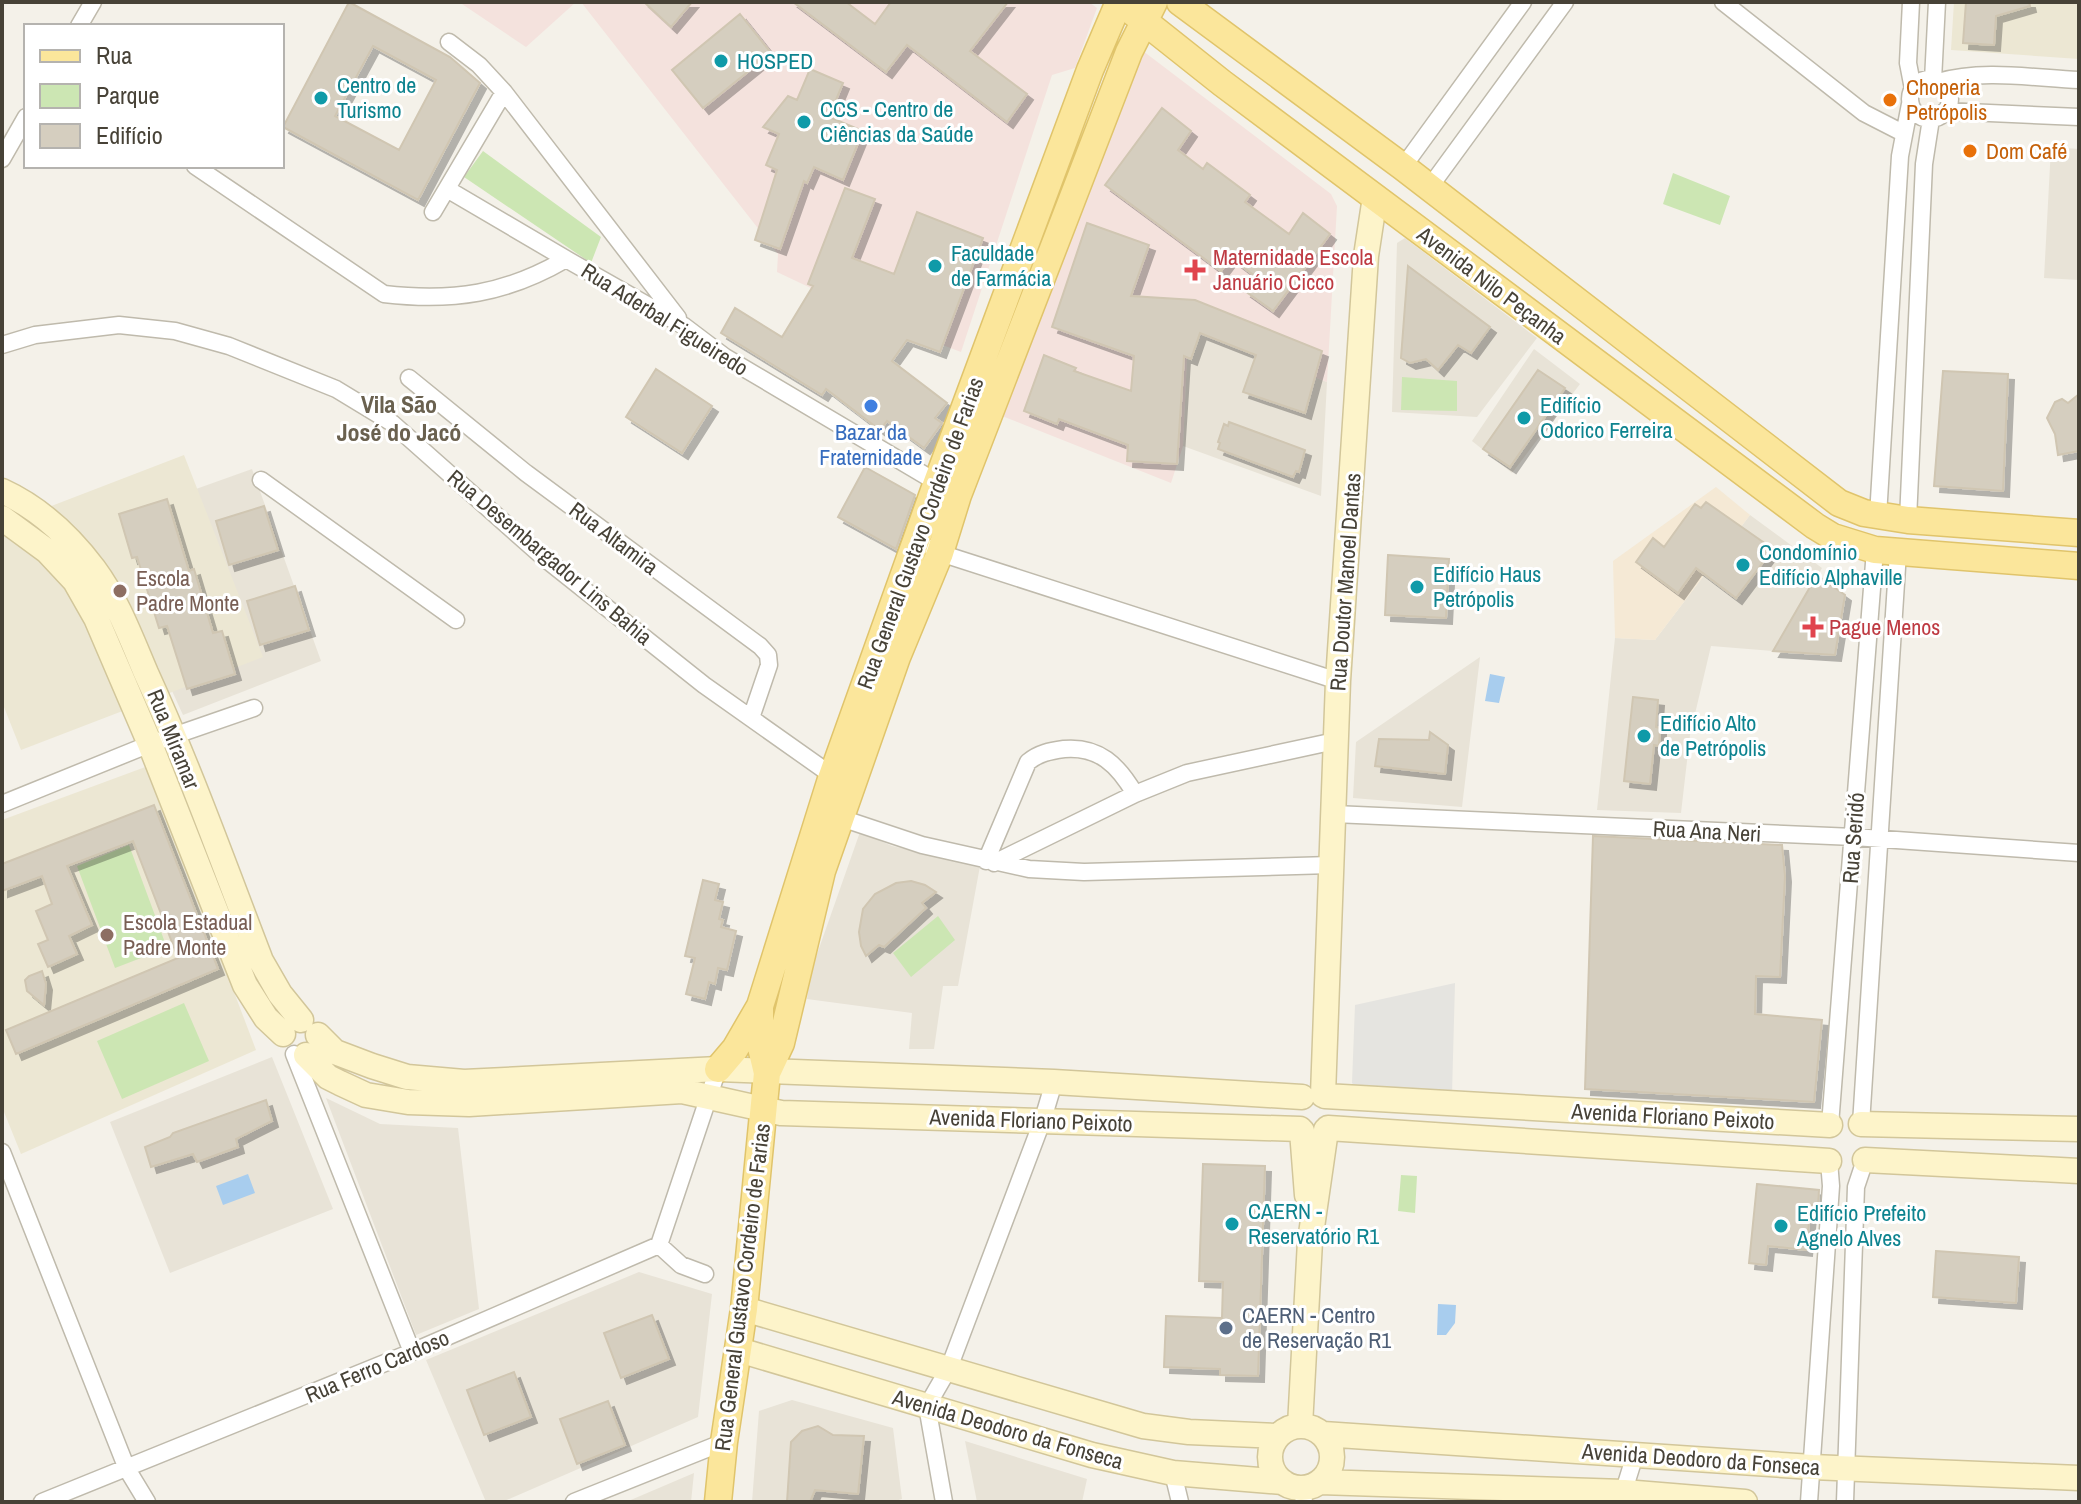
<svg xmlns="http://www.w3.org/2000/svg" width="2081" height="1504" font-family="'Archivo Narrow',sans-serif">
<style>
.residential{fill:#e8e3d7}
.commercial{fill:#f5e9d5}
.education{fill:#ece7d3}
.medical{fill:#f4e2dd}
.green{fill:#cce6b3}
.parking{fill:#e5e4e0}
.water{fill:#a8cdee}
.building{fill:#d5cebf;stroke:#d0c6b2;stroke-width:2;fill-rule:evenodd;filter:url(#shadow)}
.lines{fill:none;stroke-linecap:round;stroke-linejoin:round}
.street-casing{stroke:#bfbaac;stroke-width:19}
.secondary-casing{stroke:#d2c69a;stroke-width:27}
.primary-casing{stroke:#e0c46b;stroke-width:29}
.street{stroke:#fff;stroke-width:16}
.secondary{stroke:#fdf4ca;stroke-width:24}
.primary{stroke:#fbe69b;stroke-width:26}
.culture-dot{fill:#0f9aa8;stroke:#fff;stroke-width:3}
.food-dot{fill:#e8710a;stroke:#fff;stroke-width:3}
.health-dot{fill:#e0444e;stroke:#fff;stroke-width:3}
.shop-dot{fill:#3f7fe0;stroke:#fff;stroke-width:3}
.education-dot{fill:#8d6e63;stroke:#fff;stroke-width:3}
.service-dot{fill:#5c6f8a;stroke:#fff;stroke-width:3}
.labels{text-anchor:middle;stroke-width:6;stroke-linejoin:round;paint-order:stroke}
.culture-label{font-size:22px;fill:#0d838f;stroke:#fff;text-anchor:start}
.food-label{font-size:22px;fill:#c56008;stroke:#fff;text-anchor:start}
.health-label{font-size:22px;fill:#be3a42;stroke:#fff;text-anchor:start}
.street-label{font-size:22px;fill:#474237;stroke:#fff}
.shop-label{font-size:22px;fill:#366cbe;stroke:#fff}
.education-label{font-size:22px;fill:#785e54;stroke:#fff;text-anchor:start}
.service-label{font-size:22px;fill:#4e5e75;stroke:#fff;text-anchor:start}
.neighbourhood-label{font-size:24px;font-weight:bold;fill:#6a614f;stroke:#fff}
</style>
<defs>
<filter id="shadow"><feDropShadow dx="6" dy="6" stdDeviation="0" flood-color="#0004"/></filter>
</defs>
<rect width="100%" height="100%" fill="#f4f1e9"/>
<path class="residential" d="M2051 147 2079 149V280L2044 278Z
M1405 238 1537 338 1477 417 1392 412 1397 243Z
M1200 333 1327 382 1321 496 1183 446 1187 357Z
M1534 349 1580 384 1512 473 1472 441Z
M252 469 321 661 183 715 125 588 84 529Z
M1750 515 1822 568 1773 651 1711 646 1690 735 1681 813 1597 810 1615 638 1655 640Z
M1480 657 1462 807 1353 798 1356 742Z
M860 832 892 846 980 866 958 986H943L934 1049H909L912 1013 807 999 810 974Z
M272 1057 333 1209 170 1273 110 1122Z
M326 1098 380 1124 458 1128 479 1309 416 1335Z
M639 1272 712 1294 698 1417 502 1502H486L426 1360Z
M792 1400 893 1428 902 1499 892 1502H752L759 1411Z
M965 1441 1087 1479 1082 1502H977Z
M694 1473 691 1502H626Z"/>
<path class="commercial" d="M1716 487 1750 515 1655 640 1615 638 1613 561Z"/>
<path class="education" d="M1954 2H2079V59L1951 50Z
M184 455 263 657 21 750 2 702V525Z
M148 766 256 1050 21 1154 2 1107V820Z"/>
<path class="medical" d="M459 2H576L526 47Z
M581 2H1089L1097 8 1075 68 1052 75 961 352 887 324 777 272 778 254Z
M1143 51 1331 194 1337 206 1327 382 1200 334 1187 358 1183 446 1171 483 1002 416Z"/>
<path class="green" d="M483 151 601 237 591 263 464 177Z
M1673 173 1730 196 1720 225 1663 204Z
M1402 377 1457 381V411L1401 410Z
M129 845 167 948 115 968 77 866Z
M938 916 955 940 911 977 893 953Z
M184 1003 209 1061 122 1099 97 1041Z
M1401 1175 1417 1176 1415 1213 1398 1211Z"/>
<path class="parking" d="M1455 983 1452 1094 1356 1087 1352 1083 1355 1005Z"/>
<path class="water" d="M1490 674 1505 677 1499 703 1485 701Z
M248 1174 255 1193 223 1205 216 1186Z
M1438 1304 1456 1305 1455 1323 1446 1335H1437Z"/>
<path class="building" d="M349 2 450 57 480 83 418 200 283 127ZM373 46 436 80 399 150 335 116Z
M644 2H692L671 27Z
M793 2H846L875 24 891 2H1008L970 51 1027 94 1007 122 907 45 886 72Z
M1966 2H2029L2030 6 1996 16 1994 45 1963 43Z
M740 14 771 53 703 108 672 70Z
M810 69 843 83 829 117 863 131 843 180 814 167 807 183 804 181 780 249 755 240 777 170 766 165 779 134 763 127 788 96 797 100Z
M1162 108 1191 131 1178 150 1203 169 1207 163 1250 195 1245 202 1289 234 1303 213 1330 234 1273 311 1245 291 1256 277 1231 258 1221 271 1105 185Z
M845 188 875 199 852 258 894 274 917 212 983 238 940 352 907 340 892 361 947 403 935 418 942 423 924 448 887 421 880 430 826 389 822 395 721 333 735 308 782 337 813 286 808 284Z
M1087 223 1149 245 1131 296 1195 300 1322 351 1305 413 1243 392 1256 355 1200 333 1191 359 1184 356 1177 464 1127 461 1128 445 1059 419 1057 424 1024 411 1044 355 1076 368 1074 371 1131 391 1134 356 1052 327Z
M1408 266 1490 327 1471 353 1458 345 1438 370 1426 359 1410 363 1401 358Z
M656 369 712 406 682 453 626 417Z
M1538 370 1565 388 1510 467 1483 449Z
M1943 371 2008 374 2003 491 1934 486Z
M2079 394V451L2058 455 2055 434 2047 418 2055 402 2062 399 2068 403Z
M1229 422 1305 450 1299 472 1296 471 1293 477 1218 449 1220 443 1218 442 1224 424 1228 426Z
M865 467 915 495 896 549 838 517Z
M167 499 189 571 194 569 213 633 222 631 235 674 187 689 167 626 159 628 137 557 132 558 119 514Z
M1706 502 1773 549 1736 598 1696 568 1678 593 1636 562 1653 538 1664 547 1695 504 1701 508Z
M264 506 278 550 229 565 216 521Z
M1388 555 1449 559 1446 618 1385 615Z
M1817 575 1845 595 1835 655 1773 651Z
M295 586 309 630 260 645 247 601Z
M1633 697 1658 700 1656 727 1660 728 1659 746 1654 745 1650 784 1624 781Z
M1430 732 1448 745 1445 774 1375 766 1379 739 1429 740Z
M154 805 218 969 16 1054 6 1030 178 958 133 841 67 866 92 925 69 936 77 954 48 967 38 944 48 940 36 911 52 904 42 876 2 891V864Z
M1593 836 1782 845 1785 876 1780 977 1756 976 1755 1014 1822 1020 1814 1102 1585 1089Z
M703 880 719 884 715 900 723 902 719 919 723 920 721 927 736 931 727 970 718 968 715 984 709 982 705 999 686 994 695 958 685 956Z
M911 881 925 885 936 892 922 903 926 908 884 947 879 945 866 956 861 946 859 932 863 909 875 894 896 883Z
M42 971 46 984 44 1005 27 991 25 980 29 976Z
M266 1100 272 1121 236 1139 238 1147 197 1162 193 1154 151 1167 145 1147 170 1137 173 1133Z
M1203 1164 1265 1166 1258 1376 1220 1375V1369L1164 1367 1166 1316 1222 1318 1223 1282 1199 1281Z
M1757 1184 1819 1190 1818 1206 1811 1205 1806 1250 1768 1246 1766 1265 1749 1263Z
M1936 1251 2019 1257 2016 1303 1933 1297Z
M652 1315 669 1359 621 1378 604 1333Z
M514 1372 531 1417 484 1435 467 1390Z
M608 1401 625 1445 577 1464 560 1419Z
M818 1426 833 1435 864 1436 858 1494 815 1490 810 1502H787L791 1442 802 1431Z"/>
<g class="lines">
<defs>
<path id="street" d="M1723 2 1864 113 1903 133
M1911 2 1908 63 1913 89
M79 26 93 2
M449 42 479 65 504 92 678 318
M1910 99a20 20 0 1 1 40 0a20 20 0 1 1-40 0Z
M1933 80 1937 2
M1938 82C1983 69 2033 78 2079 80
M1945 111 2079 117
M2 159 26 117
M195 166 384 294C453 302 506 294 566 259L684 326 725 357 943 486
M1403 167 1523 2
M1429 188 1565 2
M447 189 566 259
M433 212 504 92
M2 345 35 335 119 325 175 331 229 346 336 389 392 423 543 557 704 685 837 779
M409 378 526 473 760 646 768 655 769 665 751 718
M261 480 456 620
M1878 516 1900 156 1910 104
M1908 520 1924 164 1931 119
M932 548 940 553 1338 681
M2 804 150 744 254 708
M1334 814 1854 837 2079 853
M841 818 922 845 1029 869 1084 872 1331 865
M986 861 1028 762C1039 753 1050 751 1064 749 1099 746 1118 765 1135 794
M994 863 1135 794 1187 773 1335 741
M294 1054 412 1352
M1861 1124 1898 552
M1830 1125 1875 550
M2 1152 127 1469 147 1502
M659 1245 718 1069
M1173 1473 1180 1502
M1302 1488 1304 1502
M1621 1500 1635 1455
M42 1502 412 1352 659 1245 681 1265 705 1274
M574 1502 724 1442
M944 1502 927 1406 949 1368 1043 1119 1054 1082
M1809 1502 1831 1186 1829 1161
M1845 1502 1856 1187 1865 1160"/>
<path id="secondary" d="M2 491C39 508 70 537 94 569 117 600 131 638 146 673 189 767 224 865 261 961L280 994 301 1020
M2 518 47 551 75 581 96 618 150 744 245 985 266 1018 283 1034
M318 1035 335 1052 372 1066 407 1077 464 1082 718 1069 1054 1082 1302 1097
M306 1055 328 1077 340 1083 366 1095 408 1102 469 1104 682 1091 781 1113 1300 1129
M1323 1095 1338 681 1366 256 1375 197
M1325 1096 1830 1125
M1861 1124 2079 1129
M1328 1128 1829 1161
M1302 1131 1307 1195
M1865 1160 2079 1171
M744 1309 1143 1426 1189 1432 1278 1436
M739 1350 1092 1455 1173 1473 1283 1482
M1300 1426 1310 1241 1326 1130
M1270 1457a31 31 0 1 1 62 0a31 31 0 1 1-62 0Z
M1323 1434 1812 1467 2079 1478
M1320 1482 1624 1492 1745 1502"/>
<path id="primary" d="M1120 2 1222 83 1815 526 1833 537 1875 550 2079 566
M1180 2 1403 167 1839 503 1864 513 1908 520 2079 533
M718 1069 735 1049 760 1006
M767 1073 760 1043V1006L832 776 937 482 1090 70 1119 2
M718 1502 724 1442 744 1309 767 1073 781 1043 822 871 897 657 940 553 958 495 1129 52 1154 2"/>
</defs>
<use href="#street" class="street-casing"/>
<use href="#secondary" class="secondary-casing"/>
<use href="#primary" class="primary-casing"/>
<use href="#street" class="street"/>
<use href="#secondary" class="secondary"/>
<use href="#primary" class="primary"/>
</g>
<g class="culture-dot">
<circle cx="721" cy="61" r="8"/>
<circle cx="321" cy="98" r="8"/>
<circle cx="804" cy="122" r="8"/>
<circle cx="935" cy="266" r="8"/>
<circle cx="1524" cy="418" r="8"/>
<circle cx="1743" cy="565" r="8"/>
<circle cx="1417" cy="587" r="8"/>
<circle cx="1644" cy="736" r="8"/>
<circle cx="1232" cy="1224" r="8"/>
<circle cx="1781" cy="1226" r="8"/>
</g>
<g class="food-dot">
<circle cx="1890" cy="100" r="8"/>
<circle cx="1970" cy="151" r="8"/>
</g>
<g class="health-dot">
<path d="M1191 258h8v8h8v8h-8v8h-8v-8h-8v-8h8z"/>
<path d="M1809 615h8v8h8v8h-8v8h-8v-8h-8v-8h8z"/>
</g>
<circle class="shop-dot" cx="871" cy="406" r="8"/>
<g class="education-dot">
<circle cx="120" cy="591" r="8"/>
<circle cx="107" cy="935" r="8"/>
</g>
<circle class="service-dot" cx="1226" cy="1328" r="8"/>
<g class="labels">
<g class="culture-label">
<text x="737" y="69">HOSPED</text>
<text x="337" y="93">Centro de<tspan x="337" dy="25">Turismo</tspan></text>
<text x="820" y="117">CCS - Centro de<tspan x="820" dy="25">Ciências da Saúde</tspan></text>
<text x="951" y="261">Faculdade<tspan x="951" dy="25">de Farmácia</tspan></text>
<text x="1540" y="413">Edifício<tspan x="1540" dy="25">Odorico Ferreira</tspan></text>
<text x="1759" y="560">Condomínio<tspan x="1759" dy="25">Edifício Alphaville</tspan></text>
<text x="1433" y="582">Edifício Haus<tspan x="1433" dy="25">Petrópolis</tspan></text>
<text x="1660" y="731">Edifício Alto<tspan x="1660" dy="25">de Petrópolis</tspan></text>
<text x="1248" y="1219">CAERN -<tspan x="1248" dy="25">Reservatório R1</tspan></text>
<text x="1797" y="1221">Edifício Prefeito<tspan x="1797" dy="25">Agnelo Alves</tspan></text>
</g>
<g class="food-label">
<text x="1906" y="95">Choperia<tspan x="1906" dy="25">Petrópolis</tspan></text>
<text x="1986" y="159">Dom Café</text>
</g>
<g class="health-label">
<text x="1213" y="265">Maternidade Escola<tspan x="1213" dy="25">Januário Cicco</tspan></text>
<text x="1829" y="635">Pague Menos</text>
</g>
<g class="street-label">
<text transform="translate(1492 285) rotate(37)" y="8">Avenida Nilo Peçanha</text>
<text transform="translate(665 319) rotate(32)" y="8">Rua Aderbal Figueiredo</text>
<text transform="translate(920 533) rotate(-70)" y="8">Rua General Gustavo Cordeiro de Farias</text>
<text transform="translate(614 538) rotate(37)" y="8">Rua Altamira</text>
<text transform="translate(550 557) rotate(40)" y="8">Rua Desembargador Lins Bahia</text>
<text transform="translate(1345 582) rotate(-86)" y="8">Rua Doutor Manoel Dantas</text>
<text transform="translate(174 739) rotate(68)" y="8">Rua Miramar</text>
<text transform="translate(1707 831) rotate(3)" y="8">Rua Ana Neri</text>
<text transform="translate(1853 838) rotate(-86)" y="8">Rua Seridó</text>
<text transform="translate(1673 1116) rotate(3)" y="8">Avenida Floriano Peixoto</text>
<text transform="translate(1031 1120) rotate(2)" y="8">Avenida Floriano Peixoto</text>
<text transform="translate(742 1287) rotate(-83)" y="8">Rua General Gustavo Cordeiro de Farias</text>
<text transform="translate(377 1366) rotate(-23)" y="8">Rua Ferro Cardoso</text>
<text transform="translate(1008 1429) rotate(16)" y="8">Avenida Deodoro da Fonseca</text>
<text transform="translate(1701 1459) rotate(4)" y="8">Avenida Deodoro da Fonseca</text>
</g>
<g class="shop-label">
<text x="871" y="440">Bazar da<tspan x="871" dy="25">Fraternidade</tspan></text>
</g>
<g class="education-label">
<text x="136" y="586">Escola<tspan x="136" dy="25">Padre Monte</tspan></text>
<text x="123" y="930">Escola Estadual<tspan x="123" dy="25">Padre Monte</tspan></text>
</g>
<g class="service-label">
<text x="1242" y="1323">CAERN - Centro<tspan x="1242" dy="25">de Reservação R1</tspan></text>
</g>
<g class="neighbourhood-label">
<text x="399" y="413">Vila São<tspan x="399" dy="28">José do Jacó</tspan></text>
</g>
</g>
<rect width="2081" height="1504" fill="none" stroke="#474237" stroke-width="8"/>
<rect x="24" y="24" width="260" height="144" fill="#ffffff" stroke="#b5b3af" stroke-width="2"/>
<rect x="40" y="50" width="40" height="12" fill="#fbe69b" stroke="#b5b3af" stroke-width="2"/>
<text x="96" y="64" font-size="24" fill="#474237">Rua</text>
<rect x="40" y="84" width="40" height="24" fill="#cce6b3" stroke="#b5b3af" stroke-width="2"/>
<text x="96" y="104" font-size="24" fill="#474237">Parque</text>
<rect x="40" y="124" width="40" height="24" fill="#d5cebf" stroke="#b5b3af" stroke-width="2"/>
<text x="96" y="144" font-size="24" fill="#474237">Edifício</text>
</svg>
